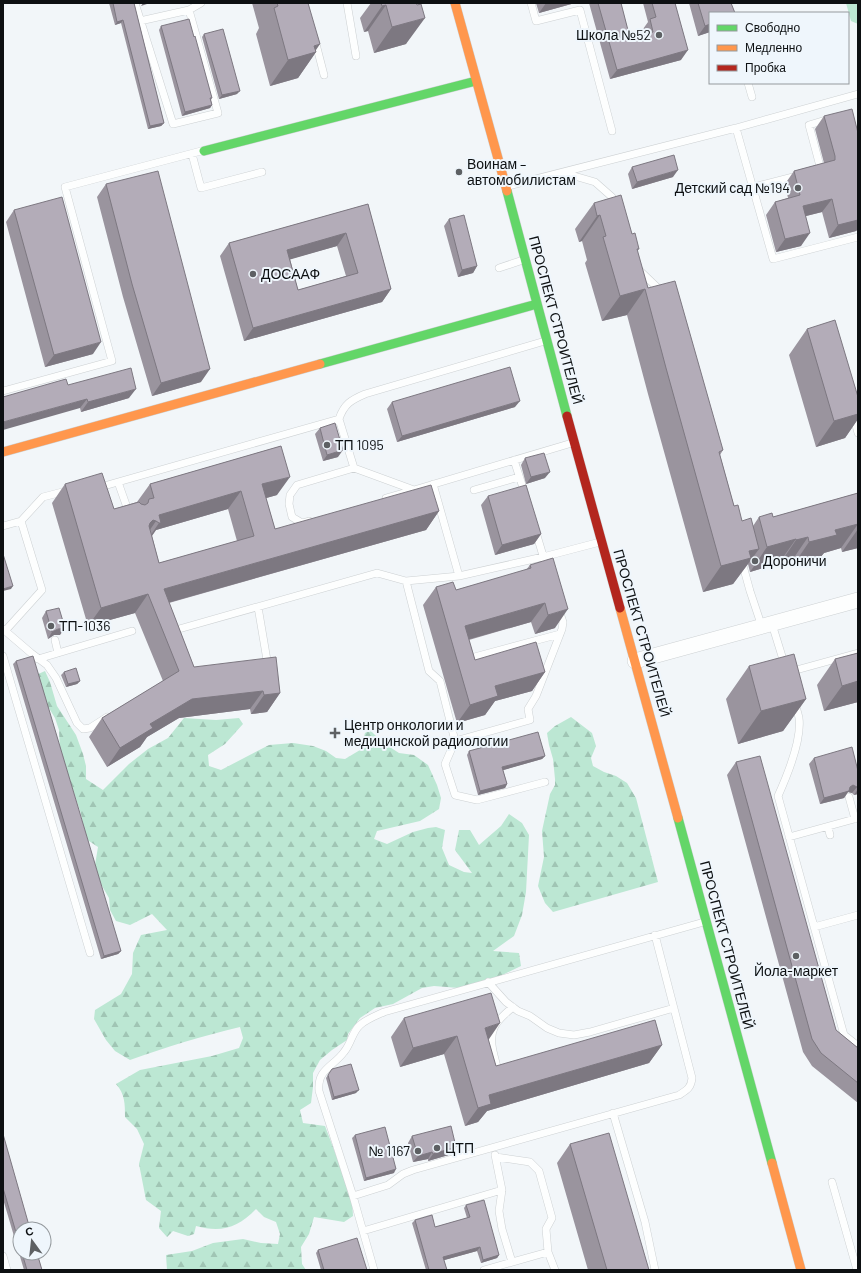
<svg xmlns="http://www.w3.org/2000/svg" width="861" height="1273" font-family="Barlow,sans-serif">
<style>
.forest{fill:url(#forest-firs)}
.green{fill:#bce7d3}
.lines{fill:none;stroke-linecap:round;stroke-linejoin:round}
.lane-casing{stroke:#cdd1d3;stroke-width:8}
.street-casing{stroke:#cdd1d3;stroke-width:16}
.fast-casing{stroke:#cdd1d3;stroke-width:10}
.slow-casing{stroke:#cdd1d3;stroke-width:10}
.jam-casing{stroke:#cdd1d3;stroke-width:10}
.lane{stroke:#fdfefe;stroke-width:7}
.street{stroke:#fdfefe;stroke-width:15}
.fast{stroke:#63d668;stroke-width:9}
.slow{stroke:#ff974d;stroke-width:9}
.jam{stroke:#b3261e;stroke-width:9}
.wall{fill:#9a949e;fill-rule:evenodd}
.shaded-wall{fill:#7d7881}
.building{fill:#b3acb8;stroke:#7d7881;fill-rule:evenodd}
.poi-dot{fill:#5d6063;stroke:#eff6fc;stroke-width:1.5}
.labels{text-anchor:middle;stroke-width:4;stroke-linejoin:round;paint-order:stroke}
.poi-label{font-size:14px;fill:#0d1012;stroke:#eff6fc;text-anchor:start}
.street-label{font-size:14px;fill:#0d1012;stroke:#eff6fc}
</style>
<defs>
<pattern id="forest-firs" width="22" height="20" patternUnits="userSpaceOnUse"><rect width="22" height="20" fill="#bce7d3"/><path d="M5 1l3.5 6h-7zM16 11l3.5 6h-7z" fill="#a0c5b4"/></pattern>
</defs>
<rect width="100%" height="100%" fill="#f2f6f9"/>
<path class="forest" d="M45 671 50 682 57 706 76 735 83 754 86 766V779L103 790 129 764 148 749 168 738 184 718 216 720 239 718 243 724 225 744 208 755 209 766 221 770 269 745 293 743 313 746 326 751 336 758 345 759 360 750 365 733 370 730 382 742 399 753 414 755 428 765 437 785 441 798 439 809 420 821 377 831 374 839 387 844 413 832 428 828 436 827 445 830 442 848 449 865 464 872 472 873 455 850 459 830H470L479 845 501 826 509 814 522 823 529 835 526 892 522 915 514 936 493 951 519 953 521 966 496 978 459 988 434 986 422 988 393 1004 375 1008 360 1018 348 1034 347 1040 332 1050 320 1060 313 1073V1087L311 1103 300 1110 303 1123 325 1126 347 1184 352 1200 353 1216 344 1222 314 1217 309 1234 301 1247 302 1264 306 1270H167L166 1255 192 1251 213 1243 243 1239 261 1243 278 1244 280 1234 276 1222 264 1217 256 1209C238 1228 221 1233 196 1226L194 1234 188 1236 173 1231 167 1237 159 1228 161 1211 146 1200 139 1164 144 1144 137 1129 125 1117C125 1104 125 1094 116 1084L140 1070 212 1056 239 1048 243 1038 240 1027C202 1036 166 1047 130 1060L115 1051 106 1040 94 1019 95 1010 121 994 132 974 133 953 141 935 167 930 152 914 130 925 116 921 110 910 109 898 98 879 95 865 98 847 86 839 81 814 73 790 68 779 60 752 59 730 55 718 44 700 36 675Z
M571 717 592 733 596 746 591 758 593 766 604 772 616 776 627 783 636 798 658 882 553 912 545 903 538 886 544 857 542 831 550 794 555 785V779L553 759 549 745 547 733 555 726Z"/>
<path class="green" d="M846 3H858V24L851 21Z"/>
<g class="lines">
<defs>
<path id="lane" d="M135 3 173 124 218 113 189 10
M347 3 356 56
M531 3 536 21 580 10 612 131
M140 21 189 10 201 3
M315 40 324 75
M748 83 752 97
M736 128 773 259 858 237
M192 154 201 188 262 172
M817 171 821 170 809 125 829 119
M564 173 595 182 612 197 615 206
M508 186 736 128 858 94
M753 187 797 176
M499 268 523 260
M638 269 662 292
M3 391 112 361 65 187 201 151
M853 414 858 433
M339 419C344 404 351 400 365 394L545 341
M514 460 525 494
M118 482 129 513
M98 484 104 486 339 419 354 468 414 490 572 443
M433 484 459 576
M474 490 519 477
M386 498 414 490
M309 521 302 523 292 517 289 504 290 495 297 485 354 468
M3 526 21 521 43 497 66 491
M535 529 547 569
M742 562 750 591 762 627
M406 581 429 671 440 681 455 741 530 720 528 709 536 696 562 629 563 622 559 610
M258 607 268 666
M772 624 785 666
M3 629 31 653 47 665 56 678 77 723 83 729 90 728 107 717
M179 629 377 573 406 581 459 576 543 557 600 542
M5 631 42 590 21 521
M55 640 58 653
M3 656 90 953
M38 659 132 631
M467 659 560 634
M789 672 858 653
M795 703C796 707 798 713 799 718 802 740 787 776 778 796L844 1035 858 1046
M455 741 445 764 455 795 477 800 545 782
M849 797 855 819
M828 827 830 835
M789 837 858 818
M814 927 858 915
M488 982 506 1002 518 1011 530 1016 547 1028 559 1033 574 1035 590 1032 674 1008
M498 1071C495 1057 488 1041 494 1028 497 1020 506 1013 513 1007
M613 1113 645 1222 655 1270
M495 1155 502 1190 499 1211 502 1229 512 1262
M496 1157 530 1162 539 1171 552 1218 546 1229 548 1252 555 1270
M832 1182 857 1270
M353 1196 388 1185 403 1174 413 1170 679 1095C687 1090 691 1088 692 1078L655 935
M363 1231 502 1190
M3 1256 7 1270
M374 1270 353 1196 319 1091C317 1069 333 1067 344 1052 351 1044 352 1032 360 1025 367 1019 375 1016 384 1012L704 922
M484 1270 548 1252"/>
<path id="street" d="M635 661 858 600"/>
<path id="fast" d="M204 151 476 81
M507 191 567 416
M320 364 537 304
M678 818 772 1163"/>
<path id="slow" d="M455 3 507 191
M3 452 320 364
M620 608 678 818
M772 1163 801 1270"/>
<path id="jam" d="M567 416 620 608"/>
</defs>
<use href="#lane" class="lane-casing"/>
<use href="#street" class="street-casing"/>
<use href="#fast" class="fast-casing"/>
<use href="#slow" class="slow-casing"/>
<use href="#jam" class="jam-casing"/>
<use href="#lane" class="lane"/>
<use href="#street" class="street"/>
<use href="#fast" class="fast"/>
<use href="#slow" class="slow"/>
<use href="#jam" class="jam"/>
</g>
<path class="wall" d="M109 3H134L164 123 161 126 148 129 121 23 115 25Z
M252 3H308L316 52 298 78 270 86 256 34 259 28Z
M371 3H416L406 44 374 53 368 31 364 32 360 18Z
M536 3H575L539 13Z
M589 3H624L621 4 630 38 645 34 643 29 648 22 643 3H675L681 60 610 79Z
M689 3H731L710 13V32L698 36Z
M161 26 194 37 212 98 211 100 212 105 210 108 182 116 159 30Z
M204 34 237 94 219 99 202 37Z
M824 116 858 133V229L856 231 829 238 822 212 806 216 801 246 776 252 766 215 775 202 788 198 785 184 794 171 824 163 815 129Z
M632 167 673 177 632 189 628 174Z
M106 184 201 382 152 396 123 297 97 197Z
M594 203 632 234 639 249 637 251 648 288 723 450 720 455 734 506 742 521 753 526 759 517H773L858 493V548L842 552 841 548 824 553 819 559 792 567 791 562 779 565V563L750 572 748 564 733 584 703 592 648 394 627 315 602 321 585 263 587 260 582 241 579 242 575 229Z
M368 204 391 289 382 302 244 341 220 256 229 243ZM337 246 346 276 298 290 290 259Z
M14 210 93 354 45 367 6 222Z
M449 219 477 266 473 273 458 277 444 226Z
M807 329 858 397V419L845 438 816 447 789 355Z
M68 385 129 398 81 412 80 408Z
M392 402 515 407 397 442 387 409Z
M320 428 338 457 323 461 315 434Z
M281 446 277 495 266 498 275 529 439 511 426 530 169 603 194 667 280 693 267 712 251 714 250 709 179 718 147 737 140 747 107 767 89 737 102 718 163 681 135 613 88 626 52 503 65 484 114 509 137 502 150 484ZM228 509 237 541 159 563 152 536 156 530Z
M525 458 545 478 526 484 521 465Z
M488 496 541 534 534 544 495 555 481 505Z
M530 565 555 628 535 634 531 622 469 640 475 660 545 672 532 691 495 701 485 715 457 723 423 605 436 587 456 590 526 570Z
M46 611 60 635H54L48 639 42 618Z
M858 653V702L824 711 817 685 835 659Z
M16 661 121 951 118 954 101 959 13 664Z
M749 666 806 699 783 731 738 744 726 699Z
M64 672 80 681 77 684 66 687 61 675Z
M469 751 545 756 542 759 503 770 507 784 505 788 478 795 467 755Z
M814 758 858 771V794L854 795 852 793 848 792 844 798 820 804 809 764Z
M736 762 836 1030 858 1048V1103L812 1066 803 1052 727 775Z
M404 1018 488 1040 496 1066 662 1045 649 1063 487 1111 478 1122 465 1126 444 1054 400 1067 391 1037Z
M328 1075 356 1093 332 1100 326 1078Z
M3 1134 20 1229V1253H37L42 1270H24L3 1199Z
M355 1135 394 1173 364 1181 352 1138Z
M412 1136 456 1147 452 1154 428 1161V1159L413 1162 408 1143Z
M570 1144 649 1270H588L557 1163Z
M466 1205 499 1255 497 1258 481 1263 477 1251 444 1260 447 1270H426L412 1223 415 1220 435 1227 467 1218 464 1208Z
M318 1250 367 1270H321L316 1253Z"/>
<path class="shaded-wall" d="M143 3H150L141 6Z
M546 3H575L539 13Z
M386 5 368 31 364 32 382 6Z
M425 18 406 44 374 53 392 27Z
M123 20 121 23 115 25 117 22Z
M710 24V32L698 36 705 26Z
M320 44 314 53 316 52 298 78 270 86 288 60 314 46Z
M688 50 681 60 610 79 617 70Z
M240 91 237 94 219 99 222 95Z
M212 105 210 108 182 116 185 112Z
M164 123 161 126 148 129 150 126Z
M678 170 673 177 632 189 637 182Z
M832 199 822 212 794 219 803 206Z
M600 215 582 241 579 242 597 216Z
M858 220V229L856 231 829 238 838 225Z
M346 233 337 246 278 263 287 250Z
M810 233 801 246 776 252 785 239Z
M477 266 473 273 458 277 462 270Z
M391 289 382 302 244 341 253 328Z
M645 289 627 315 602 321 620 296Z
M101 342 93 354 45 367 54 355Z
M210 369 201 382 152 396 161 383Z
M136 389 129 398 81 412 88 402Z
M87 399 80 408 3 430V422Z
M520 401 515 407 397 442 402 436Z
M858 414V419L845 438 816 447 834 421Z
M343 450 338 457 323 461 327 455Z
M550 472 545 478 526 484 531 477Z
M290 477 277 495 249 503 262 484Z
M241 491 228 509 156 530 148 541 146 542 159 523 156 521 143 540 150 523 159 515Z
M439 511 426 530 153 607 164 589Z
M858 524 841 548 824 553 819 559 792 567 809 542 835 530Z
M858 529V548L842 552Z
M541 534 534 544 495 555 502 545Z
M808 537 791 562 779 565 796 540Z
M796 539 779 563 750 572 767 547Z
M759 549 733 584 703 592 721 566 749 551Z
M13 586 11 589 3 591V589Z
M148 594 135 613 88 626 101 608Z
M545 603 531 622 452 644 465 626Z
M568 609 555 628 535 634 548 615Z
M65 628 60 635H54L48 639 52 632 58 629Z
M545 672 532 691 495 701 485 715 457 723 470 705 495 686Z
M80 681 77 684 66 687 68 684Z
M858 681V702L824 711 842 686Z
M263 691 250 709 179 718 147 737 140 747 107 767 120 748 150 724 192 699Z
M280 693 267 712 251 714 264 695Z
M806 699 783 731 738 744 761 711Z
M545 756 542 759 500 771 502 767Z
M507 784 505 788 478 795 480 791Z
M853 785 857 787 852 793 848 792 844 798 820 804 824 798Z
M858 789V794L854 795Z
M121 951 118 954 101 959 104 956Z
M500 1023 487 1042 485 1028Z
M457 1036 444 1054 400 1067 413 1048Z
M662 1045 649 1063 487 1111 478 1122 465 1126 478 1108 489 1095Z
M359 1090 356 1093 332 1100 334 1097Z
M456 1147 452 1154 428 1161 433 1154Z
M432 1152 428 1159 413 1162 418 1156Z
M396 1169 394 1173 364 1181 366 1178Z
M480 1247 477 1251 441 1261 443 1257Z
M499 1255 497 1258 481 1263 483 1260Z"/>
<path class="building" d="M113 3H134L164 123 150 126 123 20 117 22Z
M277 3H308L320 44 314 46 316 52 288 60 274 8 278 6Z
M381 3H416L417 5 421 4 425 18 392 27 386 5 382 6Z
M598 3H621L630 38 653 32 650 19 656 17 652 3H675L688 50 617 70Z
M698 3H731L735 13H710V24L705 26Z
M189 19 194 37 195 36 212 98H210L212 105 185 112 161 26Z
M223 29 240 91 222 95 204 34Z
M852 109 858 133V220L838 225 832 199 803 206 810 233 785 239 775 202 800 195 794 171 835 160V156L824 116Z
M674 155 678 170 637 182 632 167Z
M158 171 210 369 161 383 132 284 106 184Z
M621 195 632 234 635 233 639 249H637L648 288 675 281 723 450 719 452 734 506 738 505 742 521 751 518 759 549 749 551 751 558 721 566 666 368 645 289 620 296 603 237 606 236 600 215 597 216 594 203Z
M62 197 101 342 54 355 14 210Z
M368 204 391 289 253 328 229 243ZM346 233 358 273 298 290 287 250Z
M464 215 477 266 462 270 449 219Z
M835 320 858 397V414L834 421 807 329Z
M510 367 520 401 402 436 392 402Z
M131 368 136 389 88 402 87 399 3 422V397L66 379 68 385Z
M335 423 343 450 327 455 320 428Z
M281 446 290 477 262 484 275 529 431 485 439 511 164 589 194 667 276 657 280 693 264 695 263 691 192 699 150 724 153 728 120 748 102 718 179 671 148 594 101 608 65 484 102 473 114 509 139 502 141 504 145 505 148 503 149 499 154 498 150 484ZM241 491 254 536 159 563 149 526 150 523 153 520 156 521 159 523H161L159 515Z
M544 453 550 472 531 477 525 458Z
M526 485 541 534 502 545 488 496Z
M858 493V524L835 530 837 535 809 542 808 537 796 540V539L767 547 759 517 772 513 773 517Z
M3 554 13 586 3 589Z
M553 558 568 609 548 615 545 603 465 626 475 660 536 642 545 672 495 686 498 696 470 705 436 587 453 582 456 590 531 568 530 565Z
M59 608 65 628 58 629 52 632 46 611Z
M858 653V681L842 686 835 659Z
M794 654 806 699 761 711 749 666Z
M33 656 121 951 104 956 16 661Z
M76 668 80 681 68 684 64 672Z
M538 732 545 756 502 767 507 784 480 791 469 751Z
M852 747 858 771V788L857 787 853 785 850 787 849 791 824 798 814 758Z
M760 756 836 1030 858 1048V1083L821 1053 812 1039 736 762Z
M491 993 500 1023 485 1028 496 1066 655 1020 662 1045 489 1095 491 1104 478 1108 457 1036 413 1048 404 1018Z
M351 1064 359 1090 334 1097 328 1075 332 1069Z
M451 1126 456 1147 433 1154 432 1152 418 1156 412 1136Z
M385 1127 396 1169 366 1178 355 1135Z
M609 1133 649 1270H607L570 1144Z
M3 1134 30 1229H20V1246L3 1188Z
M484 1200 499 1255 483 1260 480 1247 443 1257 447 1270H429L415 1220 432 1215 435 1227 470 1217 466 1205Z
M357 1238 367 1270H324L318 1250Z
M22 1253H37L42 1270H27Z"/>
<g class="poi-dot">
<circle cx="659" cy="35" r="4"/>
<circle cx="459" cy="172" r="4"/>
<circle cx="798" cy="188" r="4"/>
<circle cx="253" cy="274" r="4"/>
<circle cx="327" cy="445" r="4"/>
<circle cx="755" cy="561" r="4"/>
<circle cx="51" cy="626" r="4"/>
<path d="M333 727h4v4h4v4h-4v4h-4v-4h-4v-4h4z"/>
<circle cx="796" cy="956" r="4"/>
<circle cx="437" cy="1148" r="4"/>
<circle cx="418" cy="1151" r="4"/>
</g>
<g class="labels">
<g class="poi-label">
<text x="651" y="40" text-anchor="end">Школа №52</text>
<text x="467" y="169">Воинам –<tspan x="467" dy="16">автомобилистам</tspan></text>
<text x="790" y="193" text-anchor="end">Детский сад №194</text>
<text x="261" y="279">ДОСААФ</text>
<text x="335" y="450">ТП 1095</text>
<text x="763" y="566">Дороничи</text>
<text x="59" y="631">ТП-1036</text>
<text x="344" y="730">Центр онкологии и<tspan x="344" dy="16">медицинской радиологии</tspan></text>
<text x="796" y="976" text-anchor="middle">Йола-маркет</text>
<text x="445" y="1153">ЦТП</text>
<text x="410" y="1156" text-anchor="end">№ 1167</text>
</g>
<g class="street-label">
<text transform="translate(556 320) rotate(75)" y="5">ПРОСПЕКТ СТРОИТЕЛЕЙ</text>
<text transform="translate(642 633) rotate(74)" y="5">ПРОСПЕКТ СТРОИТЕЛЕЙ</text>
<text transform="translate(727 945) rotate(75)" y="5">ПРОСПЕКТ СТРОИТЕЛЕЙ</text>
</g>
</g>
<rect width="861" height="1273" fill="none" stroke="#0d1012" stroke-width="8"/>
<rect x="709" y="12" width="140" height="72" fill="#eff6fc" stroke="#959a9e"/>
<rect x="717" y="25" width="20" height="6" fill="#63d668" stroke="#959a9e"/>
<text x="745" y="32" font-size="12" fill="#0d1012">Свободно</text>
<rect x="717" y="45" width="20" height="6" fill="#ff974d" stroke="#959a9e"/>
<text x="745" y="52" font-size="12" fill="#0d1012">Медленно</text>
<rect x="717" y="65" width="20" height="6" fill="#b3261e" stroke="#959a9e"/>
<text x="745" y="72" font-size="12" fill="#0d1012">Пробка</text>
<g transform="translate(32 1241) rotate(345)"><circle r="19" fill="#eff6fc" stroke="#959a9e"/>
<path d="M0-3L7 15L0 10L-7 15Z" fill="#5d6063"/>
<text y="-6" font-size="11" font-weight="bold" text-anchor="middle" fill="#0d1012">С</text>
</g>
</svg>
